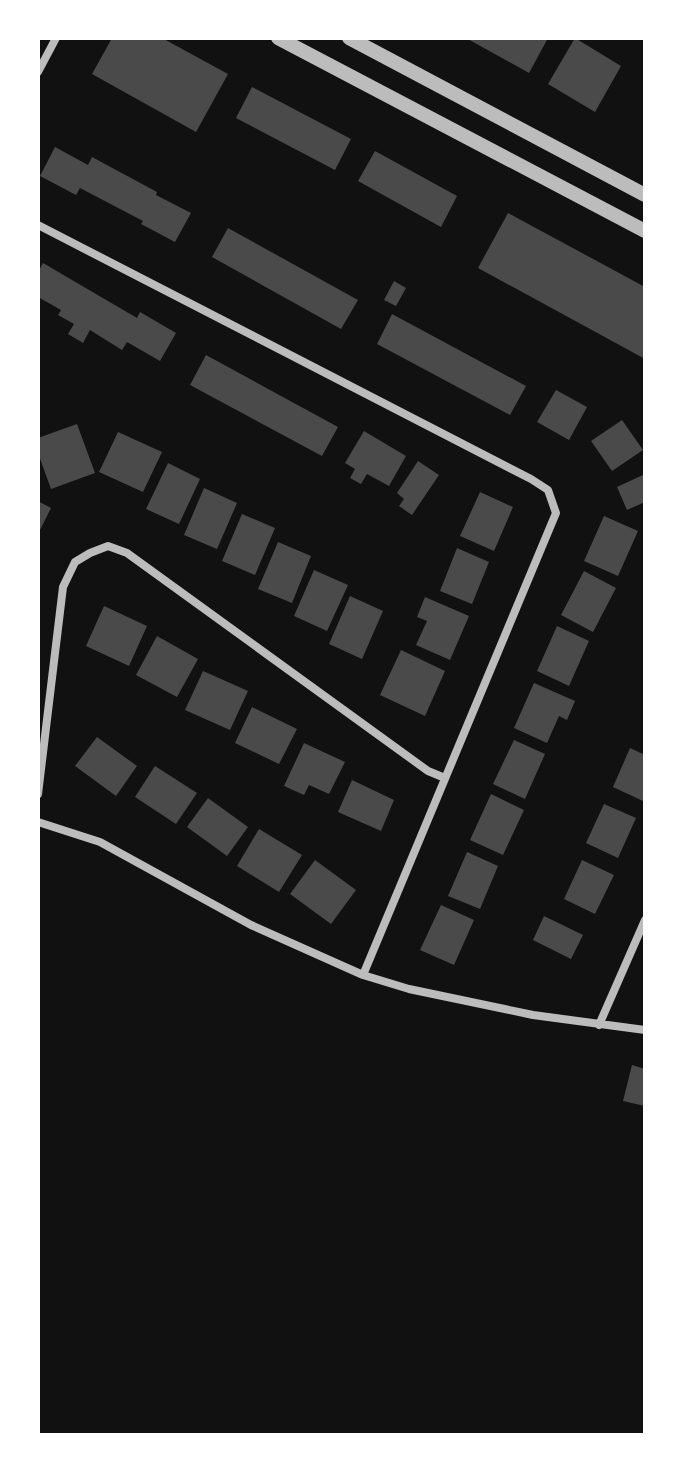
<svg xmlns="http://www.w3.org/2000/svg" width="683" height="1473" font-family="Rubik,sans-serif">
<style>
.building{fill:#4a4a4a}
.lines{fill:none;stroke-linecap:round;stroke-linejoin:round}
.minor{stroke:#bcbcbc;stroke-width:8}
.tertiary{stroke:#bcbcbc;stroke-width:14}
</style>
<rect width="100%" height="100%" fill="#111"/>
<path class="building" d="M112 38H162L228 74 196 132 92 74Z
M466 38H548L529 73Z
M575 38 621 66 595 112 548 84Z
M252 87 351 139 335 170 236 118Z
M55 147 88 165 92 157 157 192 156 195 191 213 175 242 141 224 143 221 80 188 76 195 40 176Z
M375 151 457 196 441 227 358 181Z
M508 213 645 287V359L478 268Z
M228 228 358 300 341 329 212 257Z
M43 263 137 318 140 312 176 333 160 361 127 342 122 350 90 330 83 343 68 334 74 324 58 315 61 310 38 297V272Z
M394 281 406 288 396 306 384 300Z
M392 314 526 386 510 415 377 344Z
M206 355 338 427 322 456 190 385Z
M556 390 587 407 569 440 537 422Z
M622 420 643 450 612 471 591 441Z
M77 424 95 473 51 489 38 453V438Z
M364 431 406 456 389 486 367 474 361 484 350 478 355 469 345 463Z
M118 432 162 452 143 492 99 472Z
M418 461 439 475 412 515 399 506 404 499 397 493Z
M168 463 200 479 179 524 146 509Z
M645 474V502L627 510 617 487Z
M204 488 237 503 217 549 184 535Z
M480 492 513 507 494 551 460 536Z
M38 501 51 508 38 534Z
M242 514 275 528 255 575 222 561Z
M604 516 638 531 618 576 584 561Z
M278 542 311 556 292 603 258 589Z
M457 548 489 562 472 604 440 591Z
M314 570 348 585 327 631 294 616Z
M584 571 616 588 593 632 561 615Z
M350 596 383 611 362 659 329 644Z
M425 597 469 616 450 660 416 645 427 621 417 617Z
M104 606 147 626 129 666 86 646Z
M557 626 589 641 569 686 537 671Z
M157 636 198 659 177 697 136 675Z
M401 650 445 671 425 716 380 695Z
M203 671 248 691 230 730 185 710Z
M534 683 575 701 567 720 559 716 547 743 514 728Z
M252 707 297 729 279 764 235 743Z
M97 737 137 766 116 796 75 766Z
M514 740 545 754 525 799 493 784Z
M304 743 345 762 329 794 309 785 304 795 284 786Z
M630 748 645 755V802L613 787Z
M155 766 197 793 176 824 135 797Z
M352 780 394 800 381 831 338 812Z
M491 794 524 810 503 855 470 840Z
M208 798 248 827 227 856 187 827Z
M604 804 636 818 618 858 586 843Z
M259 829 302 855 279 892 237 866Z
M467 852 498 866 480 909 448 896Z
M315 860 356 890 331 924 290 894Z
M582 860 614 875 595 914 564 899Z
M441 905 474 920 454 965 420 950Z
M544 916 583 935 571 959 533 940Z
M632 1065 645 1069V1106L623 1101Z"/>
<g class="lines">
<path class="minor" d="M38 72 56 38
M38 225 531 479 548 490 556 513 363 975
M38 794 63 587 75 562 90 553 108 546 127 553 428 771 445 778
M38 822 100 842 251 925 363 975 409 989 533 1015 645 1030
M599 1025 645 920"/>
<path class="tertiary" d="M278 38 645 231
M349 38 645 195"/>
</g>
<rect width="683" height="1473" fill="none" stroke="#ffffff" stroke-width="80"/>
</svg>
